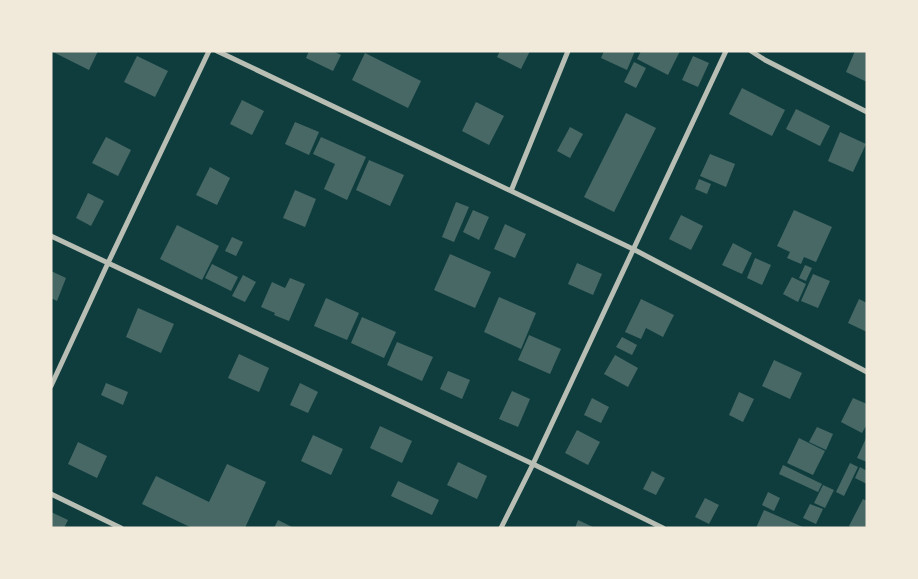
<svg xmlns="http://www.w3.org/2000/svg" width="918" height="579" font-family="Mulish,sans-serif">
<style>
.building{fill:#486865}
.lines{fill:none;stroke-linecap:round;stroke-linejoin:round}
.minor{stroke:#b8beb3;stroke-width:5}
</style>
<rect width="100%" height="100%" fill="#0f3d3e"/>
<path class="building" d="M51 51H98L89 70Z
M309 51H333L341 55 333 71 306 58Z
M500 51H530L521 69 497 57Z
M604 51H635L627 70 601 58Z
M641 51H680L668 75 637 59Z
M855 51H867V82L846 72Z
M365 53 421 81 408 108 352 80Z
M137 56 168 71 155 97 124 82Z
M693 56 709 63 698 87 682 80Z
M634 62 646 68 636 88 624 82Z
M742 88 785 110 772 136 729 114Z
M242 100 264 111 252 135 230 124Z
M476 102 504 116 489 145 462 131Z
M796 109 830 126 820 146 786 129Z
M626 113 656 128 614 212 584 197Z
M295 122 319 132 309 155 285 144Z
M570 127 583 134 570 158 557 151Z
M840 132 866 144 853 172 828 161Z
M106 137 131 150 118 176 92 163Z
M321 137 366 157 347 200 324 189 335 164 313 154Z
M710 154 735 164 726 187 700 176Z
M369 160 404 175 390 206 356 190Z
M210 167 230 178 217 205 196 195Z
M699 179 711 184 707 194 695 189Z
M295 190 316 199 305 227 283 218Z
M88 193 104 201 91 226 76 218Z
M456 202 469 207 454 242 442 237Z
M473 210 489 217 479 240 463 232Z
M794 210 832 227 816 262 804 257 801 264 787 258 790 252 777 246Z
M681 215 703 226 691 250 669 239Z
M505 224 526 234 515 258 494 249Z
M177 225 219 246 202 280 160 259Z
M232 237 243 242 236 256 225 251Z
M733 243 752 253 742 274 722 265Z
M450 254 491 272 475 308 434 290Z
M755 258 771 265 762 285 747 278Z
M577 263 602 274 593 295 568 284Z
M212 264 238 277 231 291 205 278Z
M805 265 812 268 806 281 799 278Z
M51 271 66 278 57 301 51 298Z
M813 274 830 281 818 308 801 301Z
M243 275 256 282 245 302 232 296Z
M792 277 806 284 798 302 783 294Z
M290 278 305 284 289 321 274 315 275 313 261 307 272 282 285 288Z
M499 297 536 313 521 349 484 332Z
M326 298 359 313 347 340 314 326Z
M641 299 674 315 663 337 646 328 641 339 625 332Z
M859 299 867 303V332L848 323Z
M138 308 174 324 161 353 126 337Z
M362 317 396 332 384 358 351 343Z
M529 335 561 349 550 374 518 360Z
M622 337 637 345 632 355 616 347Z
M397 342 433 357 422 381 387 365Z
M239 354 269 368 259 392 228 378Z
M615 355 638 368 628 387 604 374Z
M774 360 802 373 790 399 762 386Z
M448 371 470 380 462 399 440 389Z
M106 383 128 392 123 405 101 395Z
M300 383 318 392 308 413 290 405Z
M512 391 530 399 518 427 499 419Z
M739 392 754 399 743 422 729 415Z
M592 398 609 407 601 423 584 415Z
M853 398 867 404V424L862 433 841 422Z
M380 426 412 441 402 463 370 448Z
M817 427 833 434 826 450 809 442Z
M577 430 600 442 588 465 565 453Z
M313 435 343 449 331 475 301 461Z
M867 436V462L857 458Z
M799 438 825 451 813 475 787 463Z
M78 442 107 456 97 478 68 464Z
M458 462 487 476 477 499 447 485Z
M850 463 858 467 844 496 836 492Z
M227 464 266 482 245 528H192L142 504 156 476 209 502Z
M783 465 822 484 818 492 779 474Z
M860 467 867 471V484L855 478Z
M652 471 665 478 656 495 643 489Z
M398 481 439 500 432 515 391 496Z
M823 485 834 490 825 508 814 503Z
M768 492 780 498 774 511 762 505Z
M705 498 719 505 709 524 695 517Z
M863 499 867 501V528H853L849 526Z
M810 504 823 509 816 524 803 518Z
M764 510 805 528H756Z
M51 512 68 520 64 528H51Z
M278 520 294 528H274Z
M578 520 595 528H575Z"/>
<g class="lines">
<path class="minor" d="M217 51 633 249 867 372
M751 51 765 60 867 112
M511 191 568 51
M51 236 533 464 663 528
M51 386 108 263 209 51
M51 494 121 528
M501 528 533 464 726 51"/>
</g>
<rect width="918" height="579" fill="none" stroke="#f1e9da" stroke-width="105"/>
</svg>
